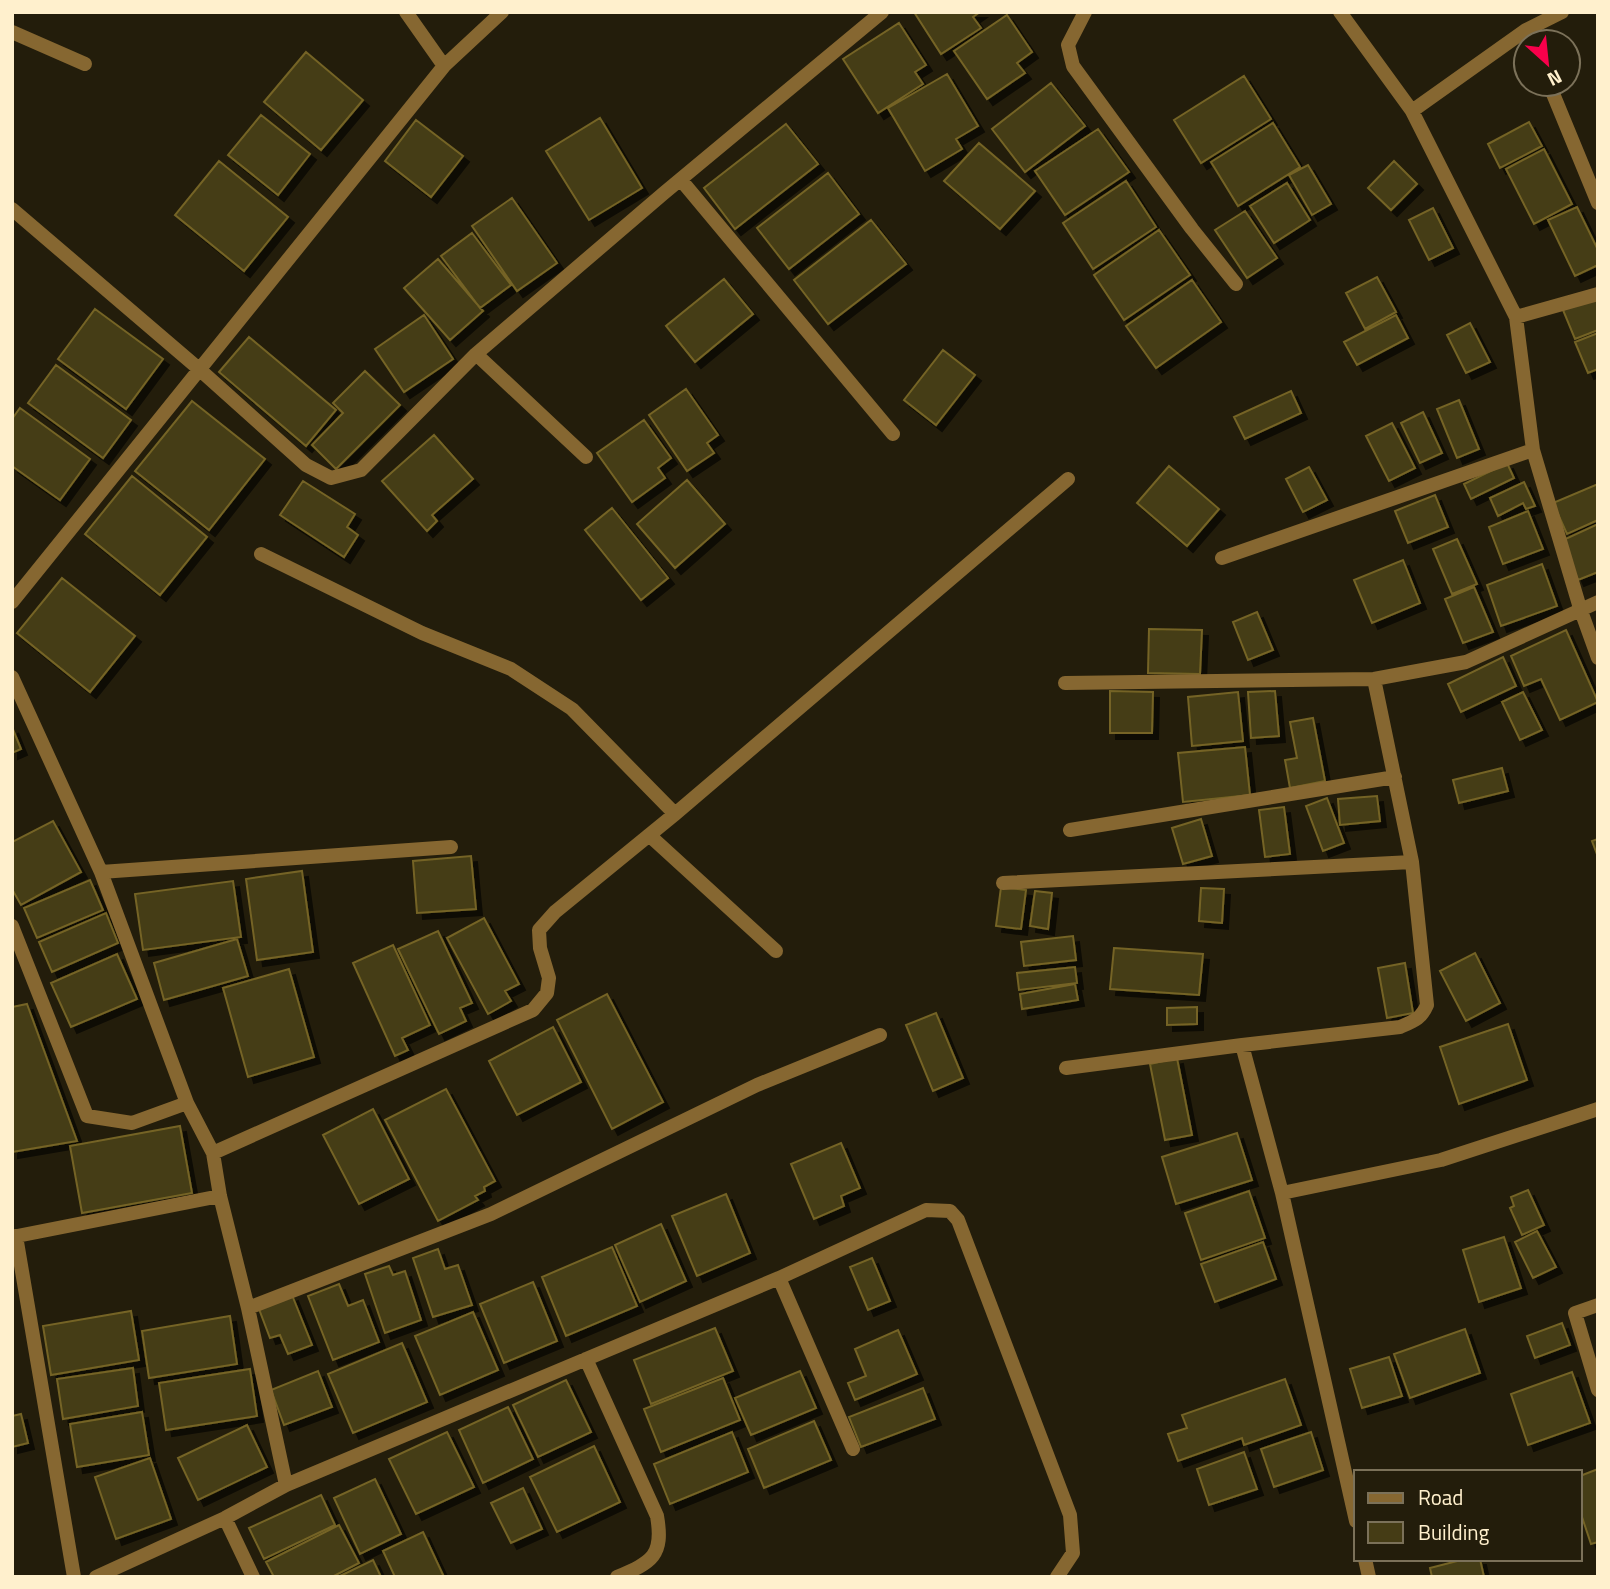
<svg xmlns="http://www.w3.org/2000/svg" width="1610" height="1589" font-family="'Titillium Web',sans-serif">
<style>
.building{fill:#453c15;stroke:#746425;stroke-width:2;filter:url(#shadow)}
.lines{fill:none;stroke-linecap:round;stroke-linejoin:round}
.lane{stroke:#866731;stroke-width:14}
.street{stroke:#866731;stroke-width:14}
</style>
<defs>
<filter id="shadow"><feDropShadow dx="6" dy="6" stdDeviation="0" flood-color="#0009"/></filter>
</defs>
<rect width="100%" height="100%" fill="#231d0b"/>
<path class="building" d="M914 12H980L973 17 981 28 941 54Z
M1007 15 1032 52 1017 63 1025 73 987 99 954 51Z
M899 23 926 65 915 72 923 84 878 113 843 59Z
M306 52 363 100 321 150 264 102Z
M947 74 978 126 956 139 962 149 925 171 888 108Z
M1244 76 1271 119 1201 163 1174 120Z
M1051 83 1085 126 1025 172 992 129Z
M261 115 310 154 278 195 228 155Z
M600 118 642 188 589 220 546 151Z
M416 120 463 156 431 197 385 161Z
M1529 122 1542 146 1500 168 1488 144Z
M1273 123 1300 167 1238 206 1211 162Z
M786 124 818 164 735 229 704 188Z
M1098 129 1129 172 1065 215 1035 171Z
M979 143 1035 191 1000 229 944 181Z
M1544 149 1572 204 1534 224 1506 169Z
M219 161 288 217 244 271 175 215Z
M1394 161 1417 184 1391 210 1368 188Z
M1308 165 1331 204 1312 215 1289 175Z
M828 173 859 214 789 269 757 228Z
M1126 181 1156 227 1093 269 1063 223Z
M1287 183 1310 220 1274 243 1250 206Z
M512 198 557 263 517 291 472 226Z
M1577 207 1598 250V265L1575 276 1548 220Z
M1433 208 1453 248 1429 260 1409 220Z
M1245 211 1277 258 1247 278 1215 230Z
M871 220 906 264 828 324 794 280Z
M1159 230 1190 275 1124 320 1094 275Z
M472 233 511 285 480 308 441 256Z
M438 259 483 311 450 340 404 288Z
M1377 277 1396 312 1365 329 1346 293Z
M724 279 753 314 695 362 666 326Z
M1192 280 1221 322 1156 368 1126 326Z
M1594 296 1598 304V330L1575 339 1563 310Z
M95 309 163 359 126 409 58 359Z
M424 315 453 359 404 392 375 349Z
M1396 315 1408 338 1357 365 1344 342Z
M1470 323 1490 362 1466 373 1447 335Z
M1598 333V369L1588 373 1575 342Z
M249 337 336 410 306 446 219 372Z
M943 350 975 375 936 425 904 400Z
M56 365 131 420 103 458 28 403Z
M365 371 400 405 336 469 312 445 343 413 333 403Z
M686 389 718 435 707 443 714 453 687 471 649 415Z
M1291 391 1301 413 1245 439 1234 417Z
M1459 400 1479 449 1457 458 1437 409Z
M192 401 265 459 209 530 135 471Z
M20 408 90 459 60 500 12 466V419Z
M1423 412 1442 453 1420 463 1401 423Z
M644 420 671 458 658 468 665 478 632 502 597 453Z
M1392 423 1415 468 1389 481 1366 436Z
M434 435 473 479 432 515 437 521 427 531 382 481Z
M1507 463 1514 478 1471 499 1464 484Z
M1169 466 1219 509 1187 546 1137 503Z
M1309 467 1327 500 1303 512 1286 479Z
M132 476 207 537 160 595 85 534Z
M687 480 725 524 675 568 637 524Z
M303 481 355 514 347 527 358 535 344 557 280 515Z
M1524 482 1535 506 1526 509 1523 503 1498 516 1490 498Z
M1598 484V520L1567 534 1553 503Z
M1435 495 1448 527 1408 543 1395 511Z
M612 508 668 578 641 600 585 530Z
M1528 511 1543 549 1503 564 1489 527Z
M1598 524V572L1578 580 1561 541Z
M1457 539 1477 584 1452 594 1433 549Z
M1403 560 1420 603 1372 623 1354 580Z
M1542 564 1557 606 1501 626 1487 585Z
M62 578 135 636 90 692 17 633Z
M1474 587 1493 632 1463 643 1445 599Z
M1257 612 1273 650 1248 660 1233 622Z
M1149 629 1202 630 1200 674 1148 673Z
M1566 630 1598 702 1560 720 1541 679 1524 686 1511 656Z
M1503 657 1516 686 1461 712 1448 684Z
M1110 691 1153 692 1152 733H1110Z
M1275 691 1279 736 1251 738 1248 692Z
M1238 692 1243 741 1192 746 1188 697Z
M1523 692 1542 730 1520 740 1502 702Z
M1313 718 1325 781 1290 788 1285 760 1297 758 1290 722Z
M12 727 21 749 12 753Z
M1245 747 1250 795 1183 802 1178 753Z
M1502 768 1508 791 1459 803 1453 780Z
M1377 796 1380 821 1340 825 1338 799Z
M1327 798 1344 843 1323 851 1306 806Z
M1284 807 1290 854 1265 857 1259 810Z
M1201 819 1212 856 1183 864 1172 828Z
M53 821 81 872 21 905 12 889V842Z
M1598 839V857L1592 841Z
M471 856 476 909 417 913 413 861Z
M302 871 313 952 257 960 246 879Z
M90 880 103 910 37 938 24 908Z
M233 881 241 937 143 950 135 894Z
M1001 887 1026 890 1021 929 996 926Z
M1201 888 1224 889 1222 923 1199 921Z
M1035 891 1052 893 1048 929 1030 926Z
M106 913 118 943 52 972 39 942Z
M484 918 519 984 505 991 511 1001 488 1014 447 938Z
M438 931 472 1003 460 1008 466 1021 439 1034 398 949Z
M1073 936 1076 960 1024 966 1021 942Z
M237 939 248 976 164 1000 154 963Z
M393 945 430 1025 402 1038 408 1050 395 1056 353 963Z
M1114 948 1203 954 1199 995 1110 989Z
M1475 953 1500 1003 1466 1021 1440 971Z
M117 954 137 999 71 1027 51 983Z
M1405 963 1413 1013 1387 1018 1378 968Z
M1075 967 1077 983 1019 990 1017 973Z
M289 969 314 1057 248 1077 223 988Z
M1075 984 1078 1000 1022 1009 1020 994Z
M607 994 663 1102 612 1129 557 1020Z
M27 1004 77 1141 12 1152V1007Z
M1197 1007V1024L1167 1025V1008Z
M936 1013 963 1078 933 1091 906 1025Z
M1508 1024 1527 1080 1459 1104 1440 1047Z
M553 1027 581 1082 517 1115 489 1061Z
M1177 1058 1192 1135 1165 1140 1150 1064Z
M446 1089 495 1181 484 1187 485 1191 475 1196 478 1200 438 1221 385 1120Z
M373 1109 409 1179 359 1204 323 1135Z
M180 1126 192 1193 82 1213 70 1146Z
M1237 1133 1252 1180 1176 1204 1162 1157Z
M841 1143 860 1188 841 1196 844 1206 814 1219 791 1164Z
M1528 1190 1544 1225 1522 1235 1510 1208 1514 1206 1511 1197Z
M1249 1191 1265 1238 1201 1260 1185 1213Z
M726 1194 750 1253 697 1276 672 1216Z
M661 1224 686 1281 640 1302 615 1245Z
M1537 1231 1556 1267 1533 1278 1515 1242Z
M1504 1237 1521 1288 1479 1302 1463 1250Z
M1263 1242 1276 1279 1215 1302 1201 1264Z
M612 1247 637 1306 566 1336 542 1277Z
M438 1249 445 1269 458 1265 472 1305 433 1317 413 1258Z
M872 1258 890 1301 868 1310 850 1267Z
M389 1266 393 1275 405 1271 421 1320 385 1333 365 1274Z
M533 1282 557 1341 504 1363 480 1304Z
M339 1284 348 1306 363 1300 379 1342 333 1360 308 1296Z
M292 1295 312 1345 288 1354 280 1335 270 1338 259 1309Z
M131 1311 139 1360 51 1375 43 1326Z
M473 1312 498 1370 440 1395 415 1336Z
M230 1316 237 1364 149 1378 142 1331Z
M1562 1323 1570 1345 1535 1358 1527 1336Z
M715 1328 733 1371 651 1404 634 1360Z
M1465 1329 1480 1373 1410 1398 1394 1354Z
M898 1330 917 1374 855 1400 848 1383 866 1376 855 1349Z
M402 1343 427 1402 353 1433 328 1374Z
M1389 1357 1402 1396 1362 1408 1350 1369Z
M133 1368 138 1406 63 1419 57 1379Z
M250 1369 257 1416 166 1430 159 1383Z
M318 1371 332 1407 284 1425 271 1390Z
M800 1371 816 1408 751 1435 735 1398Z
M1572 1372 1590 1423 1528 1445 1511 1394Z
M723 1378 740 1420 661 1452 644 1409Z
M1285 1379 1301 1425 1244 1445 1242 1438 1178 1461 1168 1434 1187 1428 1182 1415Z
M566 1380 591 1432 538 1457 513 1405Z
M923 1388 935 1419 861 1447 849 1417Z
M508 1407 533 1459 483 1483 459 1430Z
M142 1412 149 1455 77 1467 70 1424Z
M21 1414 28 1443 12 1447V1416Z
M814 1421 831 1460 764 1488 748 1449Z
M247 1425 267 1467 198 1500 178 1458Z
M447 1432 474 1487 416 1514 389 1459Z
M732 1432 748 1472 670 1504 654 1464Z
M1311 1432 1323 1470 1274 1487 1261 1449Z
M594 1446 620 1502 557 1532 530 1477Z
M1244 1452 1257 1489 1209 1505 1197 1469Z
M150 1458 171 1519 116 1539 95 1477Z
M1598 1469V1542L1591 1544 1580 1511V1476Z
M375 1479 401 1534 360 1554 334 1498Z
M523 1488 542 1529 511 1543 491 1503Z
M321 1495 335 1525 264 1559 249 1528Z
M339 1525 359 1563 332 1577H274L266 1562Z
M423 1532 444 1577H395L383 1551Z
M1465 1559H1480L1484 1577H1432L1430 1568Z
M373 1560 381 1577H338Z"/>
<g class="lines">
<path class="lane" d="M12 32 85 64"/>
<path class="street" d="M406 12 444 66
M1085 12 1068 45 1073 66 1192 229 1236 284
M1340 12 1412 111 1516 317 1533 450 1580 608 1598 658
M1549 84 1598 203
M1412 111 1526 30 1562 12
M681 180 893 434
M12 209 199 369 306 465 331 478 361 470 476 354 664 193 882 12
M1516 317 1598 294
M476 354 586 457
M261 554 422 633 511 669 572 709 675 814
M1222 558 1533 450
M12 602 444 66 502 12
M12 677 101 872 187 1103 213 1153 533 1010 547 993 549 978 540 948 539 930 555 912 675 814 1068 479
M1065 683 1374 679
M1070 830 1395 777
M649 835 776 951
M101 872 451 847
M1003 883 1412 862 1374 679 1466 662 1598 602
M12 926 87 1116 132 1123 187 1103
M1066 1068 1242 1045
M213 1153 220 1196 248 1308 286 1485
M1282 1193 1441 1160 1598 1109
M16 1236 74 1577
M12 1237 220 1196
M779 1278 926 1210 950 1211 958 1220 1070 1515 1073 1553 1057 1577
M1598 1305 1575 1313 1598 1390
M248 1308 491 1214 757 1085 880 1035
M586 1359 657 1516C664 1556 652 1562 617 1577
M225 1518 253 1577
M1356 1521 1282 1193 1242 1045 1400 1027C1414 1021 1421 1019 1427 1005L1412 862
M1365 1559 1369 1577
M96 1577 225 1518 286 1485 779 1278 853 1449"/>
</g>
<rect width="1610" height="1589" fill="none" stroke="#fff0cd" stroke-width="28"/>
<rect x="1354" y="1470" width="228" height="91" fill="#231d0b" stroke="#7b7159" stroke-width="2"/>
<rect x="1368" y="1493" width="35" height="10" fill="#866731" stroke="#7b7159" stroke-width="2"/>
<text x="1418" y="1505" font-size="21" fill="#fff0cd">Road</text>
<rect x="1368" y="1522" width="35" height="21" fill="#453c15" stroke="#7b7159" stroke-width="2"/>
<text x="1418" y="1540" font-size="21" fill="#fff0cd">Building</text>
<g transform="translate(1547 63) rotate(153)"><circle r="33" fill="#231d0b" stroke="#7b7159" stroke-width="2"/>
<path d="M0-5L12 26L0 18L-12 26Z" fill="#f8004b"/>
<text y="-10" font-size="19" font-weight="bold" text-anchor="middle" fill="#fff0cd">N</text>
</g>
</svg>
